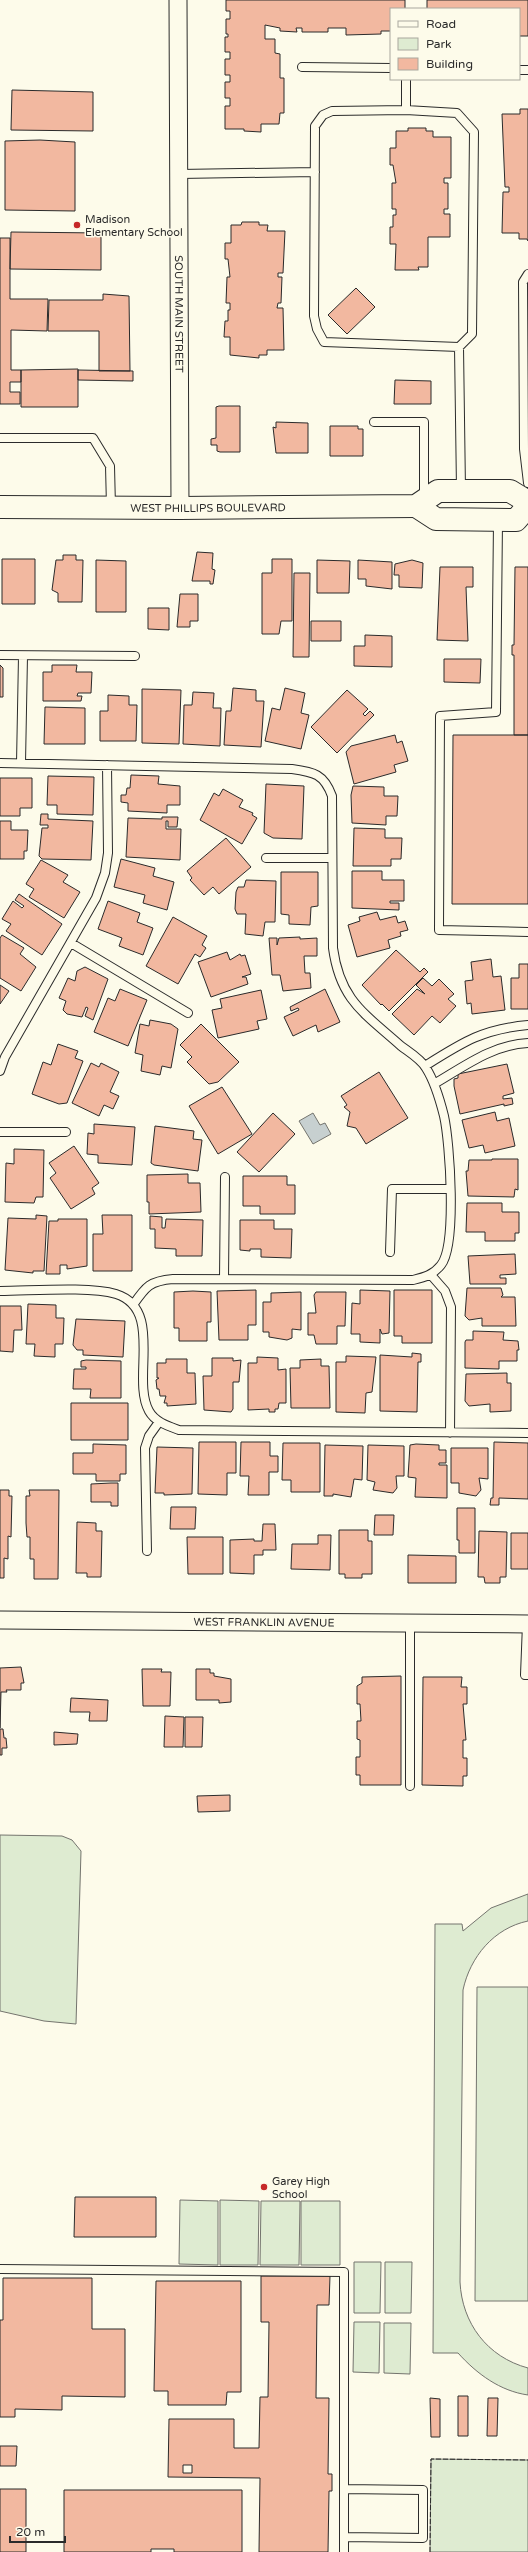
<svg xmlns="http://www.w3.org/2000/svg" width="528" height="2552" font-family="'Varela Round',sans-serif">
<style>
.green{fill:#deebd1;stroke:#74746e}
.water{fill:#c7d0d0;stroke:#74746e}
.building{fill:#f2b8a0;stroke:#2b2b2b;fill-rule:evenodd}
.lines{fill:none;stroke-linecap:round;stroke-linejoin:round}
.lane-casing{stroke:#2b2b2b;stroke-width:10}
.street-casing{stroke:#2b2b2b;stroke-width:19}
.secondary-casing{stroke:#2b2b2b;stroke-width:24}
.lane{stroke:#fdfbea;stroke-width:8}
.street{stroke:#fdfbea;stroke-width:17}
.secondary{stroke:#fdfbea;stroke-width:22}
.fence{stroke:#2b2b2b;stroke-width:1;stroke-dasharray:5 2;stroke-linecap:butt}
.poi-dot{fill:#c62828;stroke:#fdfbea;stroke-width:1.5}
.labels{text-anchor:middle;stroke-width:3;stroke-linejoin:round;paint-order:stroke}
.poi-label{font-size:11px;fill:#2b2b2b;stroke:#fdfbea;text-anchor:start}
.street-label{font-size:11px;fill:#2b2b2b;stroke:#fdfbea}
</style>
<rect width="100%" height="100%" fill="#fdfbea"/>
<path class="green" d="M0 1835 62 1836 72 1840 81 1851 76 2024 44 2021 0 2011Z
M528 1894V1921C494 1928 470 1957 463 1990L460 2282C462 2323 487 2357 528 2368V2395C500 2391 477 2374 458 2353H433L435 1924H462L463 1931 491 1908Z
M477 1987H528V2301H475Z
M180 2200 218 2201V2265L179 2264Z
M220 2200 259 2201 258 2265H220Z
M261 2201H300L299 2265H260Z
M301 2201H340V2265H301Z
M354 2262H381L380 2313H354Z
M385 2262H412L411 2313H385Z
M354 2322H380L379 2373 353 2372Z
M384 2323H411L410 2374 384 2373Z
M431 2459 528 2460V2552H430Z"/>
<path class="water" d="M313 1113 320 1125 325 1123 331 1134 313 1144 299 1121Z"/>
<path class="building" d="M226 0H405V9H391V31H381V34L346 35V28H328V32H302V28H296L297 32 280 31V28L265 25V39H275V53L280 54V78H284V113H280L279 124H261V132L244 131V129H225V106H230V98H225V82H230V75H225V59H230V52H225V37H228V34H226V19H230V11H226Z
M427 0H528V36H519V9H427Z
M12 90 93 92V131L11 130Z
M520 109H528V241L527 239H519V233H502L503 192H509V187H505L502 114H520Z
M408 128H426V131H433V137H451V178H444V183H448V209H444V214H450V237H428V267H418L419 270H395L396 244H390V227H393V215H396V209H392V183H396L393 165H390V148H396V131H408Z
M40 140 75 142V211L5 210V141Z
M242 222H259V225H268L267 231H285L283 273H278V277H282L281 303H278L277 308H283L284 350H267V355H259V358L230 355V337H224L225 321H228V310H230V303H226L227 277H230L228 259H225V243H231V225H241Z
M11 232 101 233V270L10 269Z
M0 238H10V299H48L47 331 11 330V370H21V382H10V392H20V404H0Z
M356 288 375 307 347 334 328 315Z
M103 294 129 296 130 371H99V331H48L49 300H103Z
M78 369V407H21V370Z
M78 370 133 371V381L78 380Z
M395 380 431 381V404H394Z
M219 406H240V452H220L217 451V445H211V439L216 438V407Z
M276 422 308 423V453H276L273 427 276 428Z
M330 426H358V429H363V456H330Z
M197 552 213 553 212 569 215 570 213 584H210V581H192Z
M63 555H76V560H83L82 602H58V593L52 590 56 560H63Z
M2 559H35V604H2Z
M272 559H292V621H281L279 634H262V573H272Z
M96 560 126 561V612H96Z
M317 560 350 561 349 593H317Z
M358 560 392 562V589L366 586V579H358Z
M412 560 423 563 422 588 399 587V575H394L395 564Z
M440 567H473V587H466L468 641 437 640Z
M515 567H528V735H514V655H512V645H514Z
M294 573H310L309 657H293Z
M180 594H198V621H190V627H177Z
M148 608H169V630L148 629Z
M311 621H341V641H311Z
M365 635 392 636V667L354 666V646H365Z
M444 659H481L480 683 444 682Z
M0 665 3 668V697H0Z
M52 665H77L76 672H92L91 693H78L77 696H82L81 701H43V672H52Z
M233 688 256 690V701H264L261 747 224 745 226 711H231Z
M285 688 305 693 301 713 309 715 301 749 265 741 272 708 280 710Z
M142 689 181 690 179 744 142 743Z
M347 690 368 709 363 714 365 716 370 711 374 715 337 753 311 727Z
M193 692 214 693 213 708H221L220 746 183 744 184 705H192Z
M108 695 129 696V705H137L136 741H100V711H108Z
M45 707 85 708V744H44Z
M395 735 397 743 402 741 408 761 394 765 396 772 354 784 346 752 351 746Z
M453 735H528V904H452Z
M131 775 159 776 158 784 180 786V805H167V813L128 811V803L121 802V795H126L127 788H130Z
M48 776 94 777 93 815 57 814V805H47Z
M0 778H32V808H20V816H0Z
M266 784 304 786 302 839 273 838 264 833Z
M353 786 384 787V796H398L397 816H386V825L352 823 351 795Z
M223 789 243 800 239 807 253 813 252 815 257 818 242 844 200 820 214 793 219 796Z
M41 814H48V819L93 821 91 860 42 859 39 856 42 828H48V825H40Z
M162 817H178L177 827H168V821H166V829H181L180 860 126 857 128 818 162 819Z
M0 821H11V830H28L27 851H24V859H0Z
M354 828 385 829V838H402L401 859H391V866H353Z
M226 838 251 867 219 894 213 887 204 895 190 880 192 878 187 871Z
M121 859 155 868 153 876 174 882 167 910 143 903 145 895 114 887Z
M41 860 68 875 63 882 80 892 64 918 29 897 34 889 26 884 27 882Z
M352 871H382V880H404V901H390V903H399V910L352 908Z
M281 872H318V906L311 907 310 925 289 924V915L281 914Z
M246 880 276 881 275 922H265L263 936 245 934 246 914H237L235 909 236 892 238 887H244Z
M19 894 62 924 42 955 6 931 11 924 2 919 13 901 22 908 24 906 15 900Z
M108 901 140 913 137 922 153 928 143 955 119 946 122 938 98 929Z
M377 912 380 920 396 916 398 923 405 921 408 930 400 932 401 936 388 940 390 948 357 957 348 925 360 921 359 917Z
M173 917 207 936 202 945 206 948 200 957 195 954 178 984 146 966Z
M2 935 24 948 20 954 36 967 21 991 0 978V938Z
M300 937V939L317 938V956H304L305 973H310L311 988 283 991 280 975H272L269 938H277V945L279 938Z
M396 950 420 972 424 968 428 972 389 1011 382 1004 381 1005 362 985Z
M227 952 230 960 240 954 241 956 245 955 251 974 242 977H246L248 984 211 997 198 962Z
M491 959 493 977 501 976 505 1010 472 1014 471 1003 467 1004 465 981 473 980 471 962Z
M519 964H528V1009H511V978H519Z
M85 967 108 979 93 1020 85 1016 88 1008 86 1007 82 1017 67 1014 63 1010 66 1001 59 998 68 978 75 981 77 971Z
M423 978 432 986 439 979 454 994 448 999 456 1006 440 1023 432 1016 414 1035 392 1014 417 989 425 994 416 985Z
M0 985 9 991 0 1004Z
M120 989 147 1000 128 1046 94 1032 108 998 115 1001Z
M325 989 340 1022 318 1032 316 1025 293 1036 284 1017 299 1010 298 1008 291 1011 290 1007Z
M261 990 267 1019 257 1021 259 1029 218 1038 212 1010 222 1008 220 999Z
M150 1020 171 1024 178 1029 171 1068 162 1066 160 1075 141 1071 143 1055 135 1053 140 1024 149 1026Z
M201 1024 239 1062 218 1082 209 1084 187 1062 192 1057 180 1045Z
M58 1044 78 1051 75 1058 83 1061 67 1103 59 1104 32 1094 43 1062 51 1065Z
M91 1063 99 1067 101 1063 119 1072 110 1092 119 1096 113 1109 104 1105 99 1116 72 1103Z
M507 1064 514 1093 503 1096V1099L512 1098 513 1104 504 1106V1104L460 1114 454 1086V1079L458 1078V1074Z
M379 1072 408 1118 366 1144 356 1128 347 1126 350 1112 344 1107 347 1105 341 1096Z
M222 1087 252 1134 218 1154 189 1106Z
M495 1112 497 1121 509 1118 515 1146 485 1153 483 1145 469 1148 462 1120Z
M273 1113 295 1134 259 1172 237 1152Z
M94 1124 135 1127 132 1165 98 1163V1155L87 1154 88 1133 94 1134Z
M155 1126 194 1131 193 1139 202 1140 198 1171 154 1165 151 1163Z
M74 1146 99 1183 92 1188 95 1194 71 1209 50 1178 56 1173 49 1163Z
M14 1149 44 1150 43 1197H36L34 1203 5 1202 6 1163 14 1164Z
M492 1159H518V1190L515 1189 514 1197 468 1196 466 1171H468L469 1160H492Z
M188 1174V1183H200L201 1212 149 1214V1202H147V1175Z
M243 1176H287V1185H295V1214H260V1206H243Z
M467 1203H502V1212H519V1233H515V1241H485V1232H466Z
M36 1215 47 1216 44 1271H33V1273L5 1270 8 1218 36 1219Z
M102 1215H132V1271H93V1234H103Z
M150 1216 162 1217V1228H165L166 1219 203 1220 202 1256H176V1249L155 1248V1229H150Z
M58 1219H87V1266L67 1269V1265H60V1274H46L49 1221H58Z
M240 1220H274V1229H292L291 1258 261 1257V1249H250V1251L240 1250Z
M515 1254 516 1274 500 1275V1278H506V1284H470L468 1256Z
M467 1288H501L503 1295 501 1297H515L516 1326H482V1318L469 1320 465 1316Z
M256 1290V1325H248V1340H219L217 1291Z
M360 1290 390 1291 389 1333 382 1334 380 1329V1343L360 1342V1334H351L352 1303 360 1304Z
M394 1290H432V1343H402V1336H394Z
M193 1291 211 1292V1322H207V1341H179V1328H174V1292Z
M301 1292V1330L292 1329V1338L287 1340 269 1337V1332H263V1302H271V1293Z
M316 1292H346L345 1326H337V1344H316L314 1335H308V1313H316L314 1295Z
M28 1304 56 1305V1318H64L63 1344H55V1357L34 1356 35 1344H26Z
M0 1306H21L22 1330H14L13 1352 0 1351Z
M76 1319 125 1321 123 1357 83 1355V1350H77L73 1345Z
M473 1331 504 1332 503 1340 518 1341 519 1350H517V1361H499V1369L465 1368V1342L466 1340H473Z
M412 1353 421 1354V1362H418L417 1412 380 1411V1355L412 1357Z
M346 1356 376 1357 372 1392 366 1393 365 1413 336 1412V1362H346Z
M257 1357 278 1358V1370L286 1369V1403H279L278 1409H275V1412H269V1409L248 1410V1363H257Z
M212 1358H233V1361L241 1360 239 1382H233V1409L231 1412 204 1410 203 1376H212Z
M166 1359H187V1373H195L196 1404 167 1406V1403H164L166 1396H160L159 1389H157L156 1380 159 1378H157V1363H166Z
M321 1359V1366H329L330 1408H291L290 1368H300V1360Z
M86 1360 121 1361V1398H90L91 1389H73L74 1369H86V1367H81V1361Z
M507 1373V1383H511V1411L490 1412V1404L469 1406 465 1401 466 1374Z
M71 1403H128V1440H71Z
M199 1442H236V1473H227V1495L198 1494Z
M241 1442H270V1456H278V1472H269V1495H248L249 1476H240Z
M494 1442 528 1443V1499L499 1498V1505H490L491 1498H493Z
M283 1443H320V1492H291V1480H282Z
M93 1444 126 1445V1474H120V1481H96V1474H73V1453H93Z
M416 1444 439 1445V1450H446V1463H439V1465H447V1498L415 1497 416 1478 408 1477 410 1445Z
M325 1445 363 1446 362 1480 354 1479 351 1497 333 1494V1496H324Z
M368 1445 404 1446V1476H396L397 1488 393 1493 373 1490 375 1482 367 1480Z
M157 1447 193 1448 192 1494 164 1495V1493H155Z
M451 1448H488V1479L479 1478 481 1490 476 1496 459 1493V1483H451Z
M111 1483H118V1506H111V1502H91V1484Z
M0 1490H9V1496H12L11 1537 8 1536V1559L4 1558V1578H0Z
M29 1490H59L58 1579H34V1559H30V1537H27L26 1523V1496H30Z
M171 1507H196L195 1529H170Z
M457 1508H475V1553H459V1540H457Z
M375 1515H394L393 1535H374Z
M77 1522 96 1523V1531H102L101 1577H87V1573H76Z
M263 1524H275L276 1550H263V1555H254V1574L230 1573V1540L254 1539V1541H262Z
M339 1530H368V1541H372V1574H362V1578H345V1574H339Z
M479 1531 507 1532 506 1577H500V1583H485L484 1577H478Z
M511 1533H528V1569H511Z
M318 1535H331L330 1570 291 1569 292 1544H318Z
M187 1537H223V1574H188Z
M408 1555 456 1556V1583H408Z
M21 1667 24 1683H21V1690H6L7 1692H1L0 1728V1668Z
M142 1669H162L161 1672H171L170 1706H143Z
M196 1669H210V1673H214V1676L231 1679V1702L219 1703V1700H196Z
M401 1676V1785H360V1775H356V1757H360V1740L357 1739V1721H361L360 1704H357V1686L362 1683V1677Z
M423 1677H462L461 1687H467V1704H463L466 1740H463V1758H467V1776H463V1786L422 1785Z
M71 1698 108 1700 107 1721H89L90 1712H70Z
M165 1716 184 1717 183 1747H164Z
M185 1717H203L202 1747H185Z
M0 1729H3L4 1738H6L7 1748H2V1755H0Z
M54 1732 78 1734 77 1744 54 1745Z
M230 1795V1811L198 1812 197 1796Z
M75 2197H156V2237H74Z
M261 2276H330L329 2305H317L316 2398H329L328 2474H332V2491H329L328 2552H259L260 2478 168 2477 169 2419H234V2448H259L260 2397H268L269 2322H261ZM183 2465H192V2473H183Z
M3 2278H92V2329H125V2397L62 2396V2410L15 2409V2417H0V2320H3Z
M156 2281H241V2392H227L226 2405H168V2391H154Z
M458 2396H468V2436H458Z
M430 2398 440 2399V2437H431Z
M488 2398H498L497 2436H487Z
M0 2446H17L16 2466H0Z
M0 2489H26V2552H0Z
M64 2490H242V2552H174V2549H151V2552H64Z"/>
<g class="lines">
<defs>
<path id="lane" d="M302 67 391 68
M519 70H528
M406 79V110L332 111 323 115 315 126 314 316 317 329 324 342 459 347 461 490
M406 110 457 113 474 132 472 334 459 347
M179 174 315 172
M528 274 523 282 524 449 528 483
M374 422H424V498
M0 438H93L110 466 111 507
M498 521 496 712 440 716 439 930 528 932
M0 655 135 656
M0 763 292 769C314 772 324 774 332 796L333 948C340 1000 364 1013 401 1046 409 1052 421 1059 426 1068 435 1082 440 1100 444 1116 450 1143 457 1245 441 1265 433 1275 425 1277 413 1280L173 1279C150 1281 146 1286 133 1305
M21 763 23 656
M266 858H332
M71 943 188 1013
M425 1066C463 1042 483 1029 528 1025
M0 1071 5 1057 96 898 105 873 108 853 107 765
M434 1084C465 1066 492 1045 528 1043
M0 1132H66
M390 1252 392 1189H449
M431 1275 445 1291 451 1307 450 1433
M224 1279 225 1177
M0 1291C30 1291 89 1286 116 1294 164 1309 131 1379 149 1411 155 1422 168 1426 179 1430L528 1433
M147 1551 145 1448 149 1436 159 1422
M527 1624 525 1675H528
M410 1786V1624
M0 2269 344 2272V2489
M344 2552V2489L423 2490V2538L344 2537"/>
<g id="street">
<path id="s1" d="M178 0 180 508"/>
<path id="s2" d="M0 1620 528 1624"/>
</g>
<g id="secondary">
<path d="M416 506 436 519 516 520 528 506"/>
<path id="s3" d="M0 507 180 508 416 506 438 491H510L528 502"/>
</g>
</defs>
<use href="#lane" class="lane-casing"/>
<use href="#street" class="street-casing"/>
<use href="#secondary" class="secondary-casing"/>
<use href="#lane" class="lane"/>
<use href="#street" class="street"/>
<use href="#secondary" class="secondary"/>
<path class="fence" d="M430 2552 431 2459 528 2460"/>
</g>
<g class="poi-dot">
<circle cx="77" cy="225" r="4"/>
<circle cx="264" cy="2187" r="4"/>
</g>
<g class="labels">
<g class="poi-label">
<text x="85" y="223">Madison<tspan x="85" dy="13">Elementary School</tspan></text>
<text x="272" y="2185">Garey High<tspan x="272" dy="13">School</tspan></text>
</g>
<g class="street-label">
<text dy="4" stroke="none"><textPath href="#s1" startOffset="314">SOUTH MAIN STREET</textPath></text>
<text dy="4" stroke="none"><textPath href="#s3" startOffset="208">WEST PHILLIPS BOULEVARD</textPath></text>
<text dy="4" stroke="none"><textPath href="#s2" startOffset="264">WEST FRANKLIN AVENUE</textPath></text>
</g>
</g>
<rect x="390" y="8" width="130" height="72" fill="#fdfbea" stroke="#a9a89e"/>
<rect x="398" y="21" width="20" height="6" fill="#fdfbea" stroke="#a9a89e"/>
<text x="426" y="28" font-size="12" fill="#2b2b2b">Road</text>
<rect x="398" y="38" width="20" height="12" fill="#deebd1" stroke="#a9a89e"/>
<text x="426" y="48" font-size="12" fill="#2b2b2b">Park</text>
<rect x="398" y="58" width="20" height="12" fill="#f2b8a0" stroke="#a9a89e"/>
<text x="426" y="68" font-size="12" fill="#2b2b2b">Building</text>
<path d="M10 2536v6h55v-6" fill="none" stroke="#2b2b2b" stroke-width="2"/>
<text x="16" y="2536" font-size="12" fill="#2b2b2b" stroke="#fdfbea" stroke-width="3" paint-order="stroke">20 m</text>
</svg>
